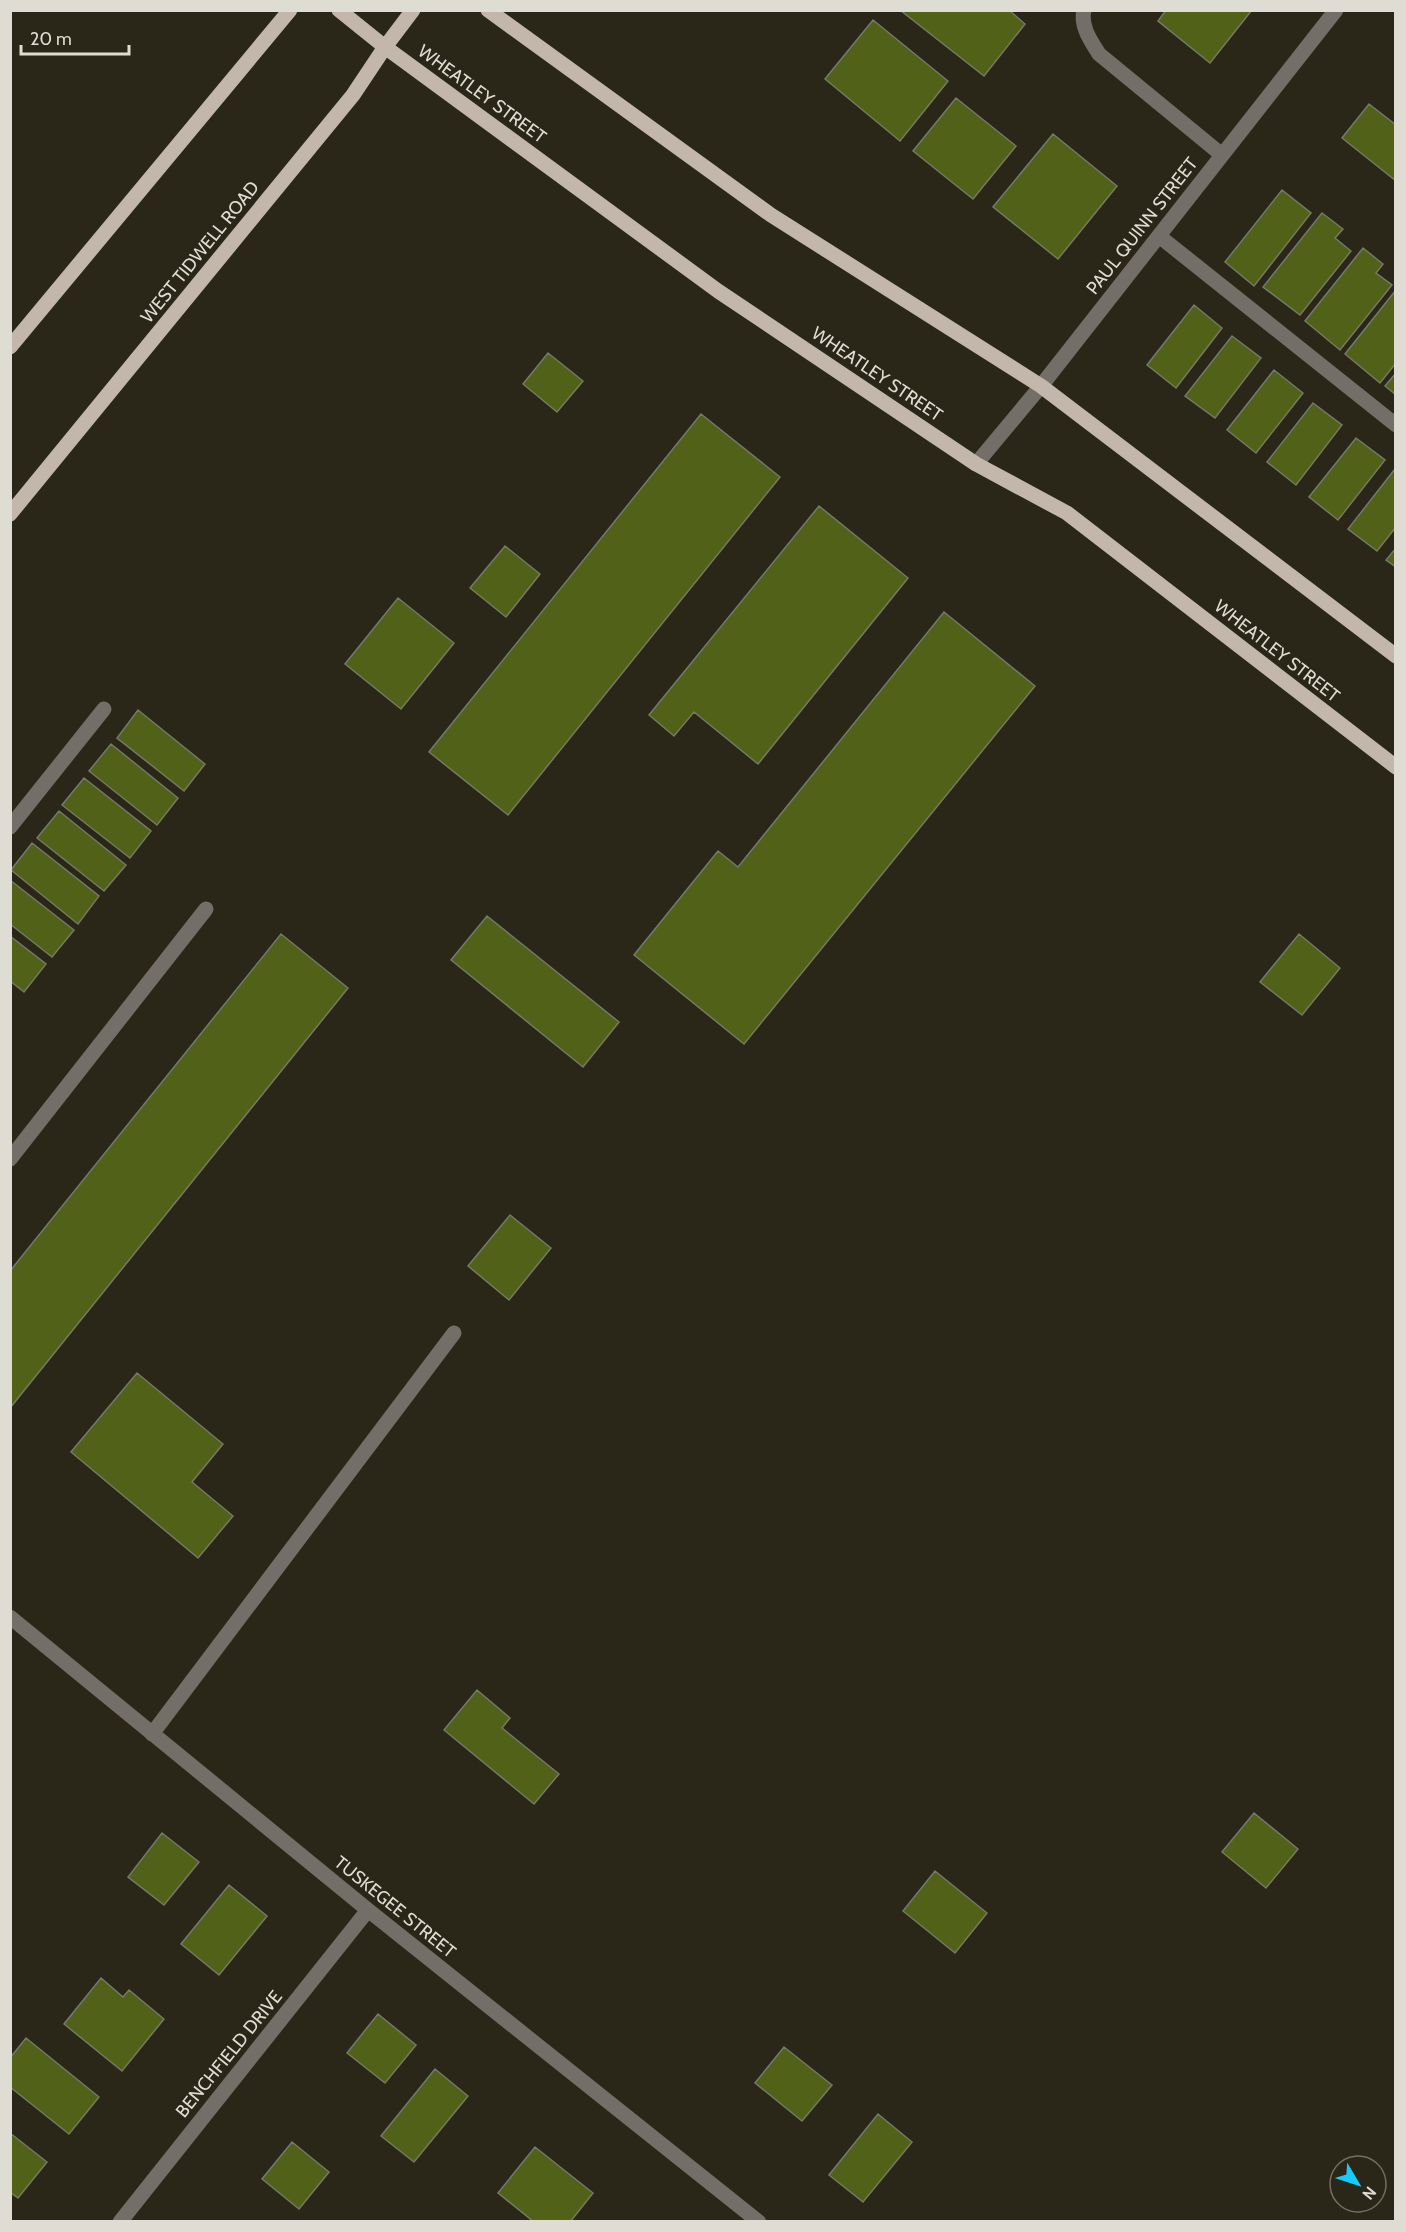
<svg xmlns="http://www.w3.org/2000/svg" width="1406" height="2232" font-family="Cabin,sans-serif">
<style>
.building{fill:#516118;stroke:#747969;stroke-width:1.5}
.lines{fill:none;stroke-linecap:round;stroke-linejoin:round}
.minor{stroke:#746e68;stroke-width:15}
.major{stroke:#c3b7ab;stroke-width:15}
.labels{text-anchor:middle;stroke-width:6;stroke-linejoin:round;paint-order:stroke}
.street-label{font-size:18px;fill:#dfddd3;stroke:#2a2618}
</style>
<rect width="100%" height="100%" fill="#2a2618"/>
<path class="building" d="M900 10H1009L1025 24 984 76Z
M1166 10H1252L1210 63 1158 21Z
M873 20 948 81 900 141 825 79Z
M956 98 1016 146 973 199 913 151Z
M1369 104 1396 125V181L1342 138Z
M1053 134 1117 186 1058 259 993 207Z
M1282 190 1311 213 1254 286 1225 262Z
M1322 213 1343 229 1335 238 1351 251 1300 315 1263 287Z
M1363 248 1383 264 1376 273 1392 285 1340 350 1305 321Z
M1396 290V363L1380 383 1345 354Z
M1194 305 1222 328 1176 388 1147 365Z
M1232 336 1261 358 1215 418 1185 396Z
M548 353 583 381 557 412 523 384Z
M1274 370 1303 393 1256 453 1227 430Z
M1396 373V395L1385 386Z
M1313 403 1342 425 1296 485 1267 462Z
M701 414 780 477 508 815 429 752Z
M1356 438 1385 460 1338 520 1309 497Z
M1395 469 1396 527 1377 551 1348 529Z
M819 506 908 578 758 764 694 712 674 736 649 715Z
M505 546 540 574 506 617 470 588Z
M1396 548V567L1386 560Z
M398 598 454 643 401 709 345 664Z
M944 612 1035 686 744 1044 634 955 718 851 738 867Z
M138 710 205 764 184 791 117 738Z
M111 744 178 798 157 825 89 771Z
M84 778 151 831 130 858 62 805Z
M59 811 126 865 104 891 37 838Z
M32 843 99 896 78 924 11 870Z
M10 880 74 930 52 957 10 924Z
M487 916 619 1022 583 1067 451 960Z
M281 934 348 988 10 1408V1271Z
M1299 934 1340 968 1302 1015 1260 982Z
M10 936 46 964 24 992 10 981Z
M510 1215 551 1248 509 1300 468 1266Z
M137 1373 223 1444 192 1482 233 1516 198 1558 71 1452Z
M477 1690 510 1718 502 1728 559 1774 534 1804 444 1730Z
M1254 1813 1298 1849 1266 1888 1222 1852Z
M162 1833 199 1862 164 1905 128 1877Z
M935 1871 987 1913 955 1953 903 1911Z
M229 1885 267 1916 219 1975 181 1944Z
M101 1978 123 1997 129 1990 164 2019 122 2071 64 2024Z
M378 2014 416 2045 385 2083 347 2053Z
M26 2038 99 2097 69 2134 10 2087V2058Z
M784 2047 832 2085 802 2121 755 2083Z
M435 2069 468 2096 414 2162 381 2136Z
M878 2114 912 2142 863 2202 829 2175Z
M10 2133 47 2162 18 2198 10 2192Z
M292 2142 329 2172 299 2209 262 2179Z
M535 2147 593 2193 570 2222H534L498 2193Z"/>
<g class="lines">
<path class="minor" d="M1084 10C1080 26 1091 41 1099 54L1222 155
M1159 236 1396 425
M976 464 1041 386 1336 10
M10 827 104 709
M10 1159 206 909
M10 1617 368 1910 759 2222
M152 1734 454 1333
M120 2222 368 1910"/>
<path class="major" d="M339 10 385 47 718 291 976 464 1067 513 1396 767
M488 10 771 215 1041 386 1396 656
M10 347 290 10
M10 514 353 95 385 47 413 10"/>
</g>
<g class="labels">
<g class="street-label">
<text transform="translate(482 94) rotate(36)" y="6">WHEATLEY STREET</text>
<text transform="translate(1142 226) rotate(-52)" y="6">PAUL QUINN STREET</text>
<text transform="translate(200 252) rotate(-51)" y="6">WEST TIDWELL ROAD</text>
<text transform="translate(877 374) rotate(34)" y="6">WHEATLEY STREET</text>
<text transform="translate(1277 651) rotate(38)" y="6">WHEATLEY STREET</text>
<text transform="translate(395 1907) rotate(39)" y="6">TUSKEGEE STREET</text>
<text transform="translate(229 2054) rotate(-51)" y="6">BENCHFIELD DRIVE</text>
</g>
</g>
<rect width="1406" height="2232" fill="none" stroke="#dfddd3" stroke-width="24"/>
<g transform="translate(1358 2184) rotate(129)"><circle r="28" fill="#2a2618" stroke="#726f63" stroke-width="1.5"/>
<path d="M0-4.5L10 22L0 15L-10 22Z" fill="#16cafb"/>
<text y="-9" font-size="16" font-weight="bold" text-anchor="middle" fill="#dfddd3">N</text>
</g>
<path d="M21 45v9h108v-9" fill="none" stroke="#dfddd3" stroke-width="3"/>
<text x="30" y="45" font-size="18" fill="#dfddd3" stroke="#2a2618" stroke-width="4.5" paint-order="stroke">20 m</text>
</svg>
